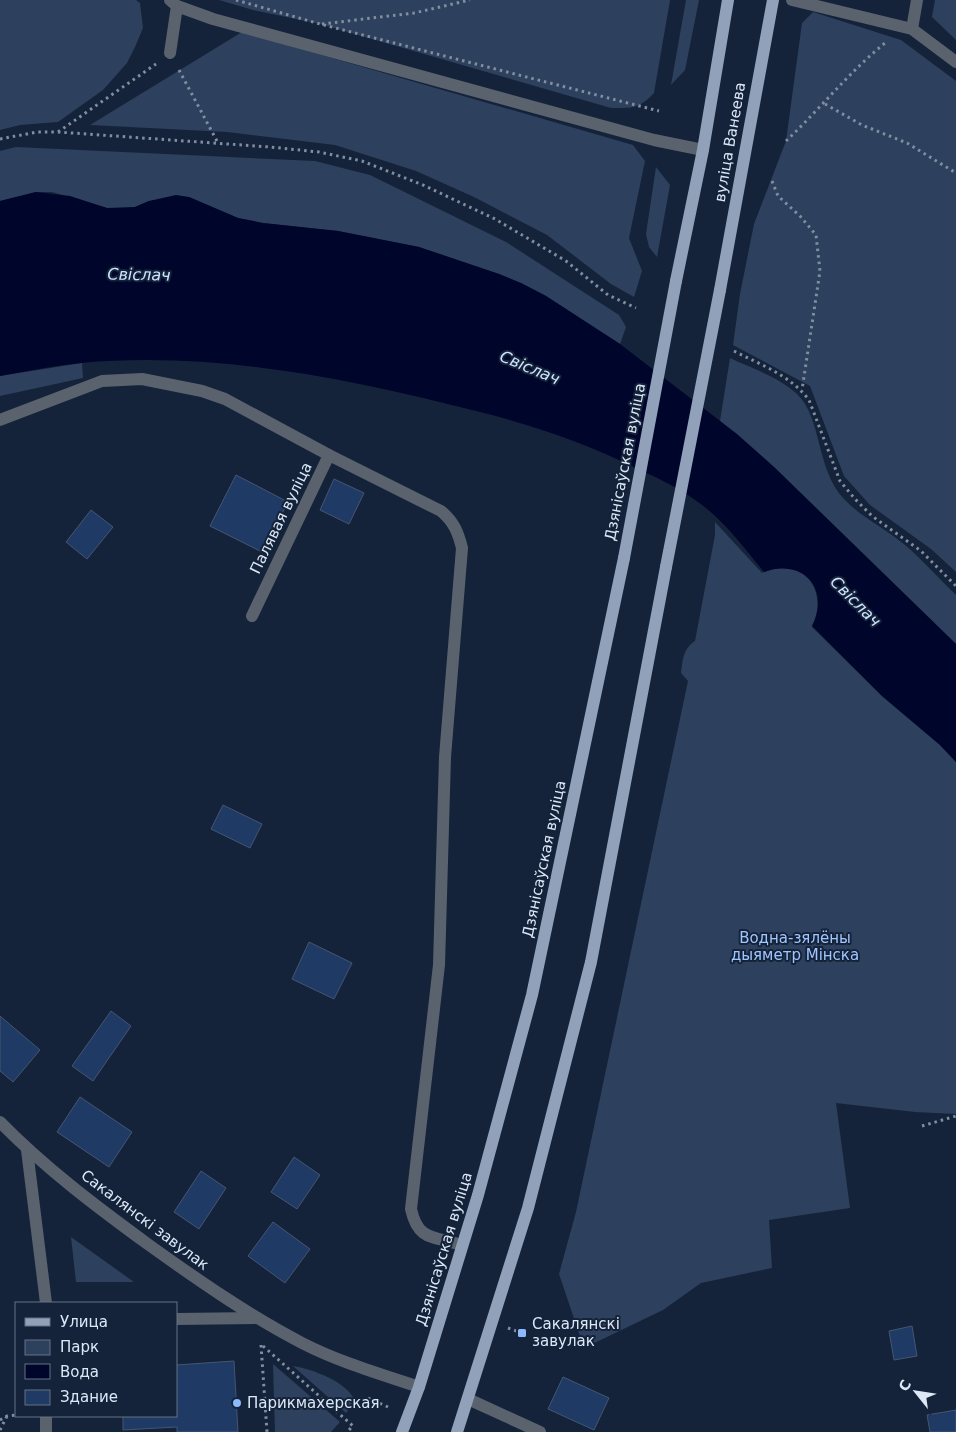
<svg xmlns="http://www.w3.org/2000/svg" width="956" height="1432" font-family="'DejaVu Sans',sans-serif">
<style>
.green{fill:#2d405d}
.water{fill:#00052b}
.building{fill:#1f3b65;stroke:#455670}
.lines{fill:none;stroke-linecap:round;stroke-linejoin:round}
.path{stroke:#818ea0;stroke-width:3;stroke-dasharray:2.5 4;stroke-linecap:butt}
.service{stroke:#5a626e;stroke-width:12}
.minor{stroke:#5a626e;stroke-width:12}
.primary{stroke:#90a1b9;stroke-width:12}
.primary-bridge{stroke:#90a1b9;stroke-width:12}
.poi-dot{fill:#8cb9fc;stroke:#14233a;stroke-width:2}
.labels{text-anchor:middle;stroke-width:4;stroke-linejoin:round;paint-order:stroke}
.street-label{font-size:15px;fill:#dde8f7;stroke:#14233a}
.park-label{font-size:15px;fill:#a1c6fe;stroke:#14233a}
.poi-label{font-size:15px;fill:#dde8f7;stroke:#14233a;text-anchor:start}
.water-label{font-size:16px;font-style:italic;fill:#cfe2ff;stroke:#14233a}
</style>
<rect width="100%" height="100%" fill="#14233a"/>
<path class="green" d="M0 0H136L140 3 143 28 135 47 127 63 103 90 58 122 20 125 0 130Z
M219 0H670L654 93C639 109 632 108 611 108L320 24 253 10Z
M686 0H699L685 70 671 85Z
M935 0H956V40L932 17Z
M813 12 901 40 956 81V572L931 549 870 505 844 476 810 386 733 345 740 294 754 224 786 141 802 23Z
M242 32 633 145 645 161 629 238 642 271 634 297 611 284 547 235 474 197 416 171 335 145 227 132 90 125Z
M16 147 315 161 370 175 506 242 619 315 626 327 620 344 546 296 521 283 499 274 419 247 338 231 263 223 238 218 189 197 149 201 135 207 121 209 107 208 52 192H36L0 201V151Z
M656 167 670 185 657 257 649 247 646 234Z
M730 358C751 368 779 377 797 394 822 417 816 470 844 499 862 518 885 528 905 545 923 560 939 579 956 595V644L774 467 720 421Z
M82 363 83 378 0 396V376Z
M715 522 762 573C801 554 830 589 812 627L882 696 940 745 956 762V1114L915 1112 836 1103 850 1208 769 1220 772 1268 701 1283 663 1310 584 1348 559 1274 576 1212 688 681 681 673C683 659 683 649 695 641L715 535Z
M71 1237 134 1282H76Z
M273 1364 340 1422 331 1432H275Z
M293 1366C312 1369 348 1382 355 1401L346 1413Z"/>
<path class="water" d="M36 192 70 196 107 208 135 207 149 201 176 195 189 197 238 218 263 223 338 231 419 247 499 274 521 283 546 296 620 344 737 434 774 467 956 644V762L940 745 882 696 812 626C831 589 803 558 764 572 746 550 728 526 706 508 685 491 662 480 638 469 586 443 533 425 476 411 348 378 214 351 81 363 54 366 27 371 0 376V201Z"/>
<path class="building" d="M236 475 288 502 262 552 210 526Z
M334 479 364 493 349 524 320 510Z
M91 510 113 527 87 559 66 542Z
M223 805 262 824 250 848 211 829Z
M309 942 352 963 334 999 292 979Z
M111 1011 131 1026 93 1081 72 1066Z
M0 1016 40 1050 13 1082 0 1071Z
M80 1097 132 1132 109 1167 57 1132Z
M294 1157 320 1175 297 1209 271 1192Z
M201 1171 226 1188 199 1229 174 1212Z
M273 1222 310 1249 285 1283 248 1256Z
M912 1326 917 1356 894 1360 889 1331Z
M234 1361 238 1432H177V1427L123 1430V1416H176V1365Z
M563 1377 609 1398 594 1430 548 1409Z
M956 1410V1432H930L927 1415Z"/>
<g class="lines">
<path class="path" d="M236 0 320 24 659 111
M322 24 414 13 470 0
M179 70 218 143
M825 104 862 125 907 143 956 173
M58 132 156 64
M0 139 37 132H58L270 147 319 152 362 161 423 185 495 219 566 261 608 295 636 308
M786 141C820 109 849 72 885 43
M772 181 778 196 800 216 816 235 820 271 802 390
M734 351C761 365 790 375 809 400L840 481 855 499 872 516 921 551 956 586
M922 1126 956 1116
M508 1328 522 1333
M261 1345 267 1432
M263 1346 353 1426 347 1432
M368 1398 388 1407
M0 1420 7 1416 16 1415
M0 1430 7 1416"/>
<path class="service" d="M170 0 177 6 213 19 654 140 703 150
M792 0 912 29 956 62
M912 29 917 0
M170 53 177 6
M329 455 441 511C454 522 458 532 462 548L445 757 439 965 411 1209C418 1241 433 1236 462 1245
M27 1150 46 1303
M176 1319 257 1318
M46 1416V1432"/>
<path class="minor" d="M0 420 102 381 142 379 202 391 225 399 329 455 252 616
M0 1122C45 1168 97 1207 149 1245 198 1280 248 1315 302 1343 339 1362 380 1374 419 1387
M468 1399 540 1432"/>
<path class="primary" d="M676 281 703 150 728 0
M720 290 773 0
M402 1432 419 1387 478 1195 532 995 624 558
M457 1432 528 1208 591 962 666 567"/>
<path class="primary-bridge" d="M624 558 676 281
M666 567 720 290"/>
</g>
<g class="poi-dot">
<rect x="517" y="1328" width="10" height="10" rx="2.5"/>
<circle cx="237" cy="1403" r="5"/>
</g>
<g class="labels">
<g class="street-label">
<text transform="translate(730 142) rotate(-80)" y="5">вуліца Ванеева</text>
<text transform="translate(625 462) rotate(-79)" y="5">Дзянісаўская вуліца</text>
<text transform="translate(281 518) rotate(-64)" y="5">Палявая вуліца</text>
<text transform="translate(544 859) rotate(-78)" y="5">Дзянісаўская вуліца</text>
<text transform="translate(145 1220) rotate(37)" y="5">Сакалянскі завулак</text>
<text transform="translate(444 1249) rotate(-73)" y="5">Дзянісаўская вуліца</text>
</g>
<g class="park-label">
<text x="795" y="943">Водна-зялёны<tspan x="795" dy="17">дыяметр Мінска</tspan></text>
</g>
<g class="poi-label">
<text x="532" y="1329">Сакалянскі<tspan x="532" dy="17">завулак</tspan></text>
<text x="247" y="1408">Парикмахерская</text>
</g>
<g class="water-label">
<text transform="translate(139 274) rotate(1)" y="6">Свіслач</text>
<text transform="translate(530 367) rotate(23)" y="6">Свіслач</text>
<text transform="translate(856 601) rotate(45)" y="6">Свіслач</text>
</g>
</g>
<rect x="15" y="1302" width="162" height="115" fill="#14233a" stroke="#647286"/>
<rect x="25" y="1318" width="25" height="8" fill="#90a1b9" stroke="#647286"/>
<text x="60" y="1327" font-size="15" fill="#dde8f7">Улица</text>
<rect x="25" y="1340" width="25" height="15" fill="#2d405d" stroke="#647286"/>
<text x="60" y="1352" font-size="15" fill="#dde8f7">Парк</text>
<rect x="25" y="1364" width="25" height="15" fill="#00052b" stroke="#647286"/>
<text x="60" y="1377" font-size="15" fill="#dde8f7">Вода</text>
<rect x="25" y="1390" width="25" height="15" fill="#1f3b65" stroke="#647286"/>
<text x="60" y="1402" font-size="15" fill="#dde8f7">Здание</text>
<g transform="translate(916 1392) rotate(300)" stroke="#14233a" stroke-width="4" paint-order="stroke">
<path d="M0-4L9 19L0 12L-9 19Z" fill="#dde8f7"/>
<text y="-8" font-size="14" font-weight="bold" text-anchor="middle" fill="#dde8f7">С</text>
</g>
</svg>
